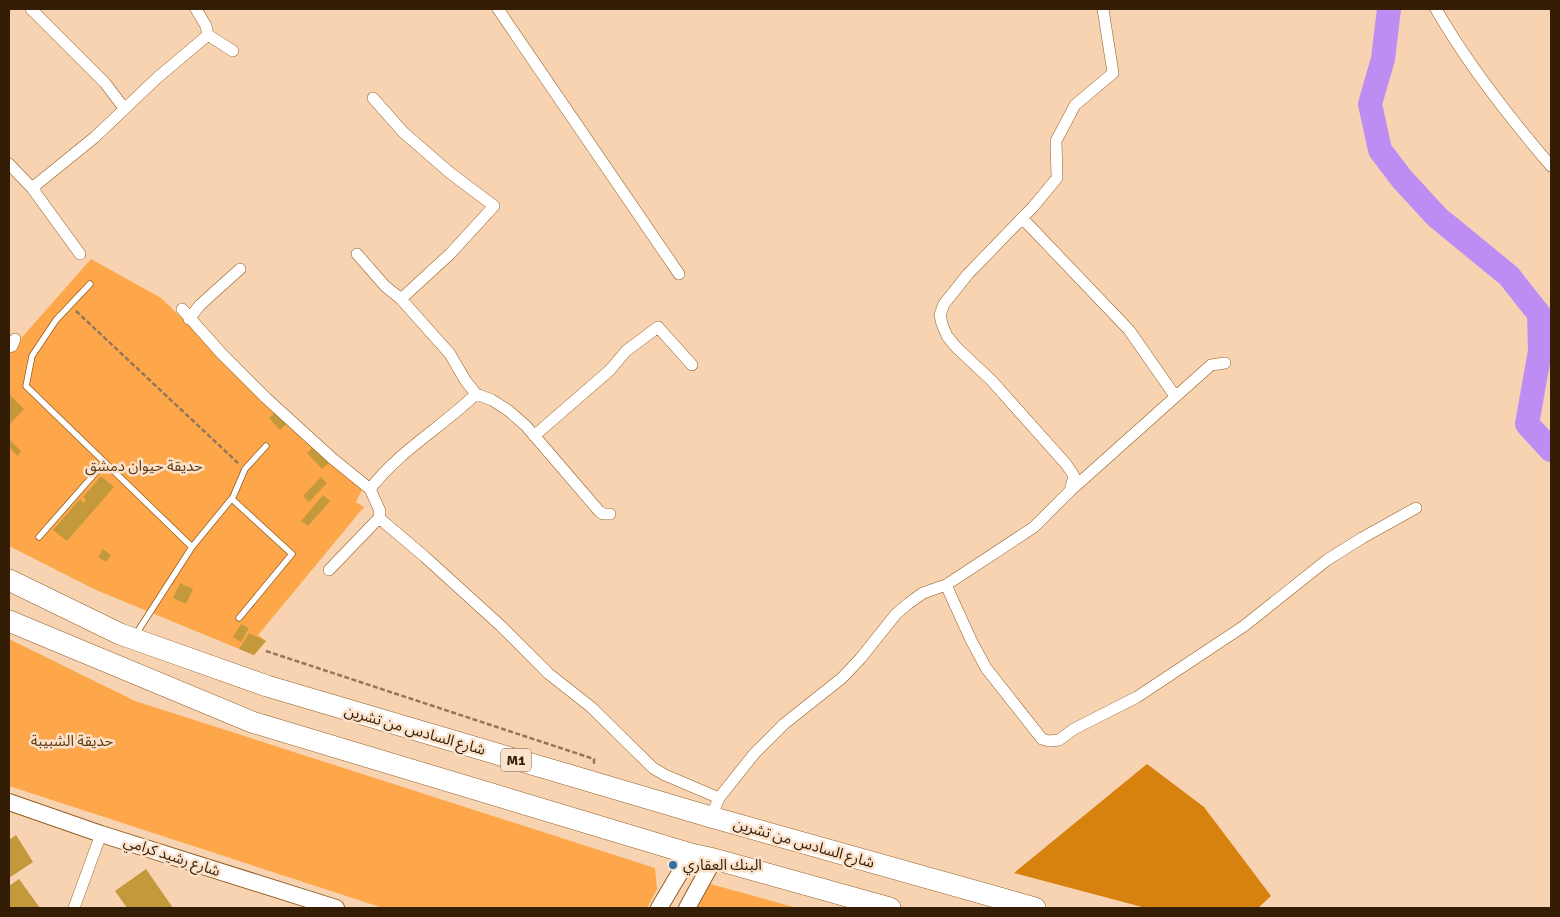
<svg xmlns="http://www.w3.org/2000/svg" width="1560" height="917" font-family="Signika,'Noto Sans Arabic',sans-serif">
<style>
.green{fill:#fda74a}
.forest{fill:#d7810e}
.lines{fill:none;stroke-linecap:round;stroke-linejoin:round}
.river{stroke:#bd8df3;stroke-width:24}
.building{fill:#c3993c}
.lane-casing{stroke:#945e23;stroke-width:7}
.street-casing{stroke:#945e23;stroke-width:12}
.secondary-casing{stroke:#945e23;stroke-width:18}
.highway-casing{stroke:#945e23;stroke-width:22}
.path{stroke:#937659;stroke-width:2.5;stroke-dasharray:5 2.5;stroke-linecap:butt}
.lane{stroke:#fff;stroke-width:5.5}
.street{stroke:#fff;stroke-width:11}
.secondary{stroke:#fff;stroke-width:16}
.highway{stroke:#fff;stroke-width:21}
.poi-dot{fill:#2c72a7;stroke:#fbe2cc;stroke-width:2}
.labels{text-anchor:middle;stroke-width:5;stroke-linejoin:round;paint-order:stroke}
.shield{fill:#fbe2cc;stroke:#705841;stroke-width:1}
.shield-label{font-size:14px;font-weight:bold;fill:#341d05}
.park-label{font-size:15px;fill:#5e3a14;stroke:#fbe2cc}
.street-label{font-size:15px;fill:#341d05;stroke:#fbe2cc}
.poi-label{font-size:15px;fill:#341d05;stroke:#fbe2cc;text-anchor:start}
</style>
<rect width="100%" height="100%" fill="#f7d3b1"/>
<path class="green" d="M91 259 161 298 362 490 356 502 364 507 258 635 266 641 254 655 96 590 9 546V352Z
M9 639 135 701 655 868 657 889 647 908H383L9 786Z
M703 882 797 908H693Z"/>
<path class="forest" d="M1147 764 1204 807 1271 896 1258 908H1146L1014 873Z"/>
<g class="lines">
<path class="river" d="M1389 9 1383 59 1370 104 1380 150 1402 179 1437 217 1509 276 1539 314 1540 351 1527 424 1551 450"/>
</g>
<path class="building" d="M10 395 24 409 9 425V397Z
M279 409 289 421 280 430 269 418Z
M9 439 21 451 18 456 9 447Z
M315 445 331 461 322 469 307 453Z
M101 476 114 487 67 541 53 530 80 499 84 503 86 500 83 497Z
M321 477 327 483 309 502 303 496Z
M323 495 330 501 308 526 301 521Z
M103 549 111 555 106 562 98 557Z
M180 583 193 589 186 604 173 598Z
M241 624 249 628 241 642 233 637Z
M249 633 266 641 254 655 239 649Z
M16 835 33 862 9 878V840Z
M146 869 173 908H127L115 891Z
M19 879 40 908H9V886Z"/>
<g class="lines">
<defs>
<path id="lane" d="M90 284 56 320 32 356 26 386 192 547 136 634
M232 499 292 554 239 618
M39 537 105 462
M192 547 233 497 245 469 266 446"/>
<path id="street" d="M31 9 105 83 124 108
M196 9 206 26 208 35 233 51
M498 9 679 274
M1436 9C1468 65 1509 117 1551 166
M373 98 403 132 449 172 494 206 450 254 401 299
M9 164 32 188 80 254
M32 188 95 137 157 78 208 35
M1022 218 1129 330 1175 396
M357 254 385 286 401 299 450 354 465 380 476 394 492 400 509 411 526 426 599 511 603 514H610
M182 309 221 353 266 398 333 459 370 489 380 511 379 518 329 570
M189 319 200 305 240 269
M9 347 12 346 15 339
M534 436 610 370 626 351 658 327 692 365
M370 489C399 451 442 427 476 394
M1070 491 1211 365 1225 363
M379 518 425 557 501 626 549 674 591 707 653 768 665 775 719 798
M946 585 971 640 986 668 1042 739 1049 741 1059 740 1074 729 1137 697 1244 626 1327 560 1362 538 1416 508
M711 817 719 798 754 754 784 724 842 678 860 659 896 614 909 603 923 593 946 585 1034 527 1070 491 1074 476 1066 464 992 381 956 347 947 336 942 324 940 315 944 304 968 274 1033 207 1057 178 1056 141 1075 105 1113 73 1103 9
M74 908 101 834"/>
<path id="secondary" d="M9 802 101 834 336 908
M659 908 691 854
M687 908 714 859"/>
<path id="highway" d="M9 580 120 634 267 686 711 817 1035 908
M9 621 252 722 691 854 714 859 890 908"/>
</defs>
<use href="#lane" class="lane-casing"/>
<use href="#street" class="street-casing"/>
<use href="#secondary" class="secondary-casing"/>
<use href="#highway" class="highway-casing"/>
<path class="path" d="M76 311 238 463
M266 651 594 759V765"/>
<use href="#lane" class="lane"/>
<use href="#street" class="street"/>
<use href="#secondary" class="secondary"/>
<use href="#highway" class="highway"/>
</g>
<circle class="poi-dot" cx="673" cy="865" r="5"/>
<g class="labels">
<rect class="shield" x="501" y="748.5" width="30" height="23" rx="4"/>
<g class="shield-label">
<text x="516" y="765">M1</text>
</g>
<g class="park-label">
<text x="144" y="471">حديقة حيوان دمشق</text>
<text x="72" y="746">حديقة الشبيبة</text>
</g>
<g class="street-label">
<text transform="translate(415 730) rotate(16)" y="5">شارع السادس من تشرين</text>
<text transform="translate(804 843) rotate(16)" y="5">شارع السادس من تشرين</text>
<text transform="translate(172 856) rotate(18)" y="5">شارع رشيد كرامي</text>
</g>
<g class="poi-label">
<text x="683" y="870">البنك العقاري</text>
</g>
</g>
<rect width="1560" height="917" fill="none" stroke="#341d05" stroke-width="20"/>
</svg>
